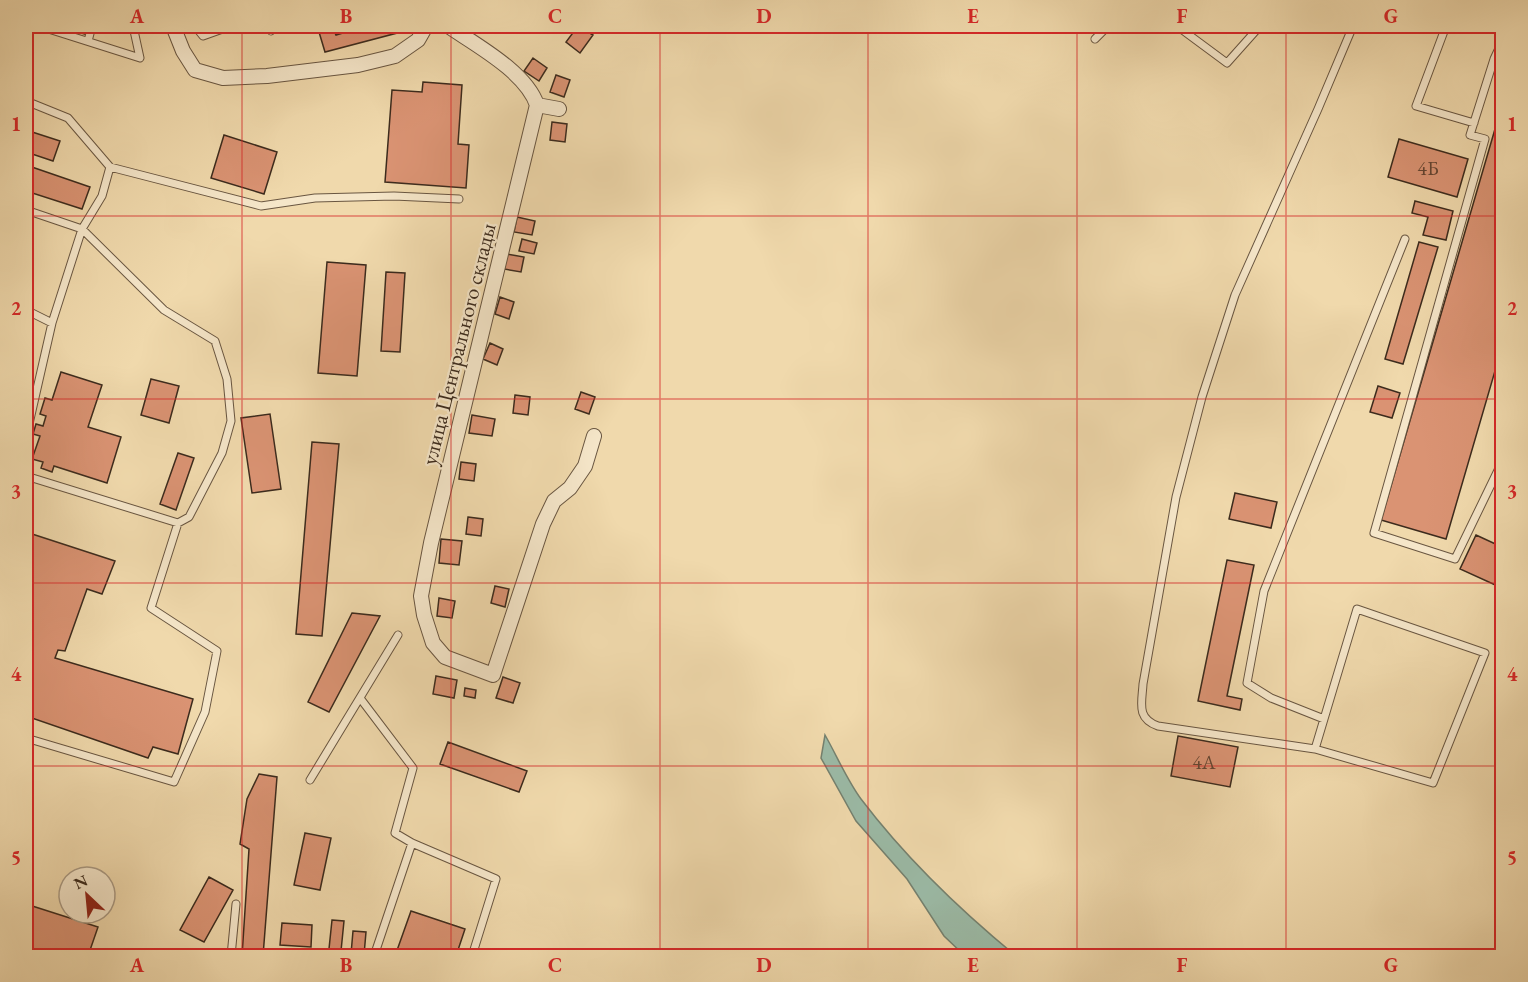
<svg xmlns="http://www.w3.org/2000/svg" width="1528" height="982" font-family="'EB Garamond',serif">
<style>
.water{fill:#9bbaa6;stroke:#75816f;stroke-width:1.5}
.building{fill:#da9373;stroke:#3c2b1d;stroke-width:1.5}
.lines{fill:none;stroke-linecap:round;stroke-linejoin:round}
.lane-casing{stroke:#695641;stroke-width:9}
.street-casing{stroke:#695641;stroke-width:16}
.lane{stroke:#f5e6c9;stroke-width:7}
.street{stroke:#f5e6c9;stroke-width:14}
.grid{fill:none;stroke:#d62828;stroke-width:1.5;stroke-opacity:0.55}
.labels{text-anchor:middle;stroke-width:4.5;stroke-linejoin:round;paint-order:stroke}
.number-label{font-size:20px;fill:#644532}
.street-label{font-size:22px;fill:#3c2b1d;stroke:#f5e6c9}
.neatline{fill:none;stroke:#d62828;stroke-width:2}
.grid-label{font-size:20px;text-anchor:middle;font-weight:bold;fill:#d62828}
</style>
<rect width="100%" height="100%" fill="#f0d9ac"/>
<filter id="stains"><feTurbulence type="fractalNoise" baseFrequency=".00333" numOctaves="4"/><feColorMatrix values="0 0 0 0 .2 0 0 0 0 .09 0 0 0 0 .02 0 0 0 .5 -.17"/></filter>
<radialGradient id="worn" r=".72"><stop offset=".6" stop-color="#630" stop-opacity="0"/><stop offset="1" stop-color="#630" stop-opacity=".3"/></radialGradient>
<path class="water" d="M825 735C837 756 847 780 861 799 905 857 960 910 1016 956H965L944 936 907 879 856 821 821 758Z"/>
<path class="building" d="M63 26H88L85 34 62 28Z
M366 26H405L401 32 325 52 319 32 333 29 336 35Z
M578 26 593 35 580 53 566 42Z
M533 58 547 68 539 81 524 71Z
M556 75 570 80 564 97 550 92Z
M423 82 462 85 458 144 469 145 466 188 385 182 392 90 422 92Z
M1502 105V347L1446 539 1381 520Z
M552 122 567 124 565 142 550 140Z
M26 130 60 141 53 161 26 152Z
M224 135 277 152 264 194 211 178Z
M1399 139 1468 159 1457 197 1388 177Z
M26 165 90 187 82 209 26 191Z
M1415 201 1453 211 1446 240 1423 235 1428 217 1412 213Z
M517 217 535 221 532 235 514 232Z
M522 239 537 243 534 254 519 251Z
M1419 242 1438 247 1403 364 1385 359Z
M507 254 524 257 521 272 504 269Z
M327 262 366 265 357 376 318 373Z
M386 272 405 273 400 352 381 351Z
M500 297 514 302 509 319 495 314Z
M490 343 503 349 497 365 483 359Z
M61 372 102 385 88 427 121 437 107 483 54 466 52 472 41 468 43 462 32 459 40 436 33 434 36 424 43 426 46 416 40 414 45 398 52 400Z
M151 379 179 386 169 423 141 415Z
M1378 386 1400 393 1392 418 1370 412Z
M581 392 595 397 589 414 575 409Z
M515 395 530 397 528 415 513 413Z
M26 404 31 406 26 422Z
M270 414 281 489 252 493 241 418Z
M472 415 495 419 492 436 469 433Z
M312 442 339 444 322 636 296 634Z
M178 453 194 458 176 510 160 504Z
M461 462 476 464 474 481 459 479Z
M1235 493 1277 502 1271 528 1229 519Z
M468 517 483 519 481 536 466 534Z
M26 532 115 561 102 594 87 589 65 651 58 650 55 658 193 699 178 754 153 747 148 758 26 716V668L33 647 26 645Z
M1476 535 1502 547V588L1460 569Z
M441 539 462 541 459 565 439 563Z
M1227 560 1254 565 1227 696 1242 699 1240 710 1198 701Z
M495 586 509 589 505 607 491 603Z
M439 598 455 601 452 618 437 616Z
M352 613 380 616 329 712 308 702Z
M436 676 457 680 454 698 433 694Z
M503 677 520 683 513 703 496 698Z
M465 688 476 690 475 698 464 696Z
M1178 736 1238 747 1230 787 1171 776Z
M448 742 527 771 519 792 440 764Z
M259 774 277 777 263 956H242L249 849 240 844 247 799Z
M305 833 331 838 320 890 294 885Z
M209 877 233 890 204 942 180 930Z
M26 904 98 927 88 956H26Z
M411 911 465 929 456 956H395Z
M332 920 344 921 341 951 329 949Z
M282 923 312 925 311 947 280 945Z
M353 931 366 932 364 955 351 954Z
M170 950 182 956H167Z"/>
<g class="lines">
<defs>
<path id="lane" d="M39 26 140 58 133 26
M195 26 203 36 231 26
M268 26 271 31
M341 26H343
M1177 26 1227 63 1260 26
M1446 26 1416 106 1474 123
M1487 26 1502 30
M458 31 515 26
M1095 39 1108 26
M88 41 92 26
M1502 42 1494 59 1470 135 1485 139 1374 533 1455 559 1502 462
M26 101 68 118 110 167
M26 210 82 229 102 196 110 167 261 206 315 198 394 196 459 199
M26 310 52 323 82 229 164 310 215 341 227 379 231 421 222 453 189 517 178 523 26 476
M26 437 52 323
M360 698 413 768 395 833 412 843 496 879 472 956
M1324 719 1271 698 1247 683 1264 591 1405 239
M26 738 174 782 205 712 217 651 151 608 178 523
M1315 749 1357 609 1485 653 1433 783 1315 749 1158 726C1136 718 1142 703 1143 684L1176 497 1202 397 1235 295 1318 109 1353 26
M310 780 398 635
M231 956 236 904
M374 956 412 843"/>
<path id="street" d="M173 26 183 51 195 70 223 78 267 76 358 65 395 56 418 40 426 26
M448 26C476 45 526 72 537 105L431 543 421 596 424 615 433 643 445 657 493 675 543 524 554 501 570 488 585 466 594 436
M537 105 559 109"/>
</defs>
<use href="#lane" class="lane-casing"/>
<use href="#street" class="street-casing"/>
<use href="#lane" class="lane"/>
<use href="#street" class="street"/>
</g>
<path class="grid" d="M242 26V956M451 26V956M660 26V956M868 26V956M1077 26V956M1286 26V956M26 216H1502M26 399H1502M26 583H1502M26 766H1502"/>
<g class="labels">
<g class="number-label">
<text x="1428" y="175">4Б</text>
<text x="1204" y="769">4А</text>
</g>
<g class="street-label">
<text transform="translate(458 344) rotate(-76)" y="8">улица Центрального склады</text>
</g>
</g>
<rect width="1528" height="982" fill="none" stroke="#f0d9ac" stroke-width="66"/>
<g transform="translate(87 895) rotate(334)"><circle r="28" fill="#f5e6c9" stroke="#ab9b84" stroke-width="1.5"/>
<path d="M0-4.5L10 22L0 15L-10 22Z" fill="#8f2418"/>
<text y="-9" font-size="16" font-weight="bold" text-anchor="middle" fill="#3c2b1d">N</text>
</g>
<rect x="33" y="33" width="1462" height="916" class="neatline"/>
<g class="grid-label">
<text x="137" y="23">A</text>
<text x="346" y="23">B</text>
<text x="555" y="23">C</text>
<text x="764" y="23">D</text>
<text x="973" y="23">E</text>
<text x="1182" y="23">F</text>
<text x="1391" y="23">G</text>
<text x="16" y="131">1</text>
<text x="1512" y="131">1</text>
<text x="16" y="315">2</text>
<text x="1512" y="315">2</text>
<text x="16" y="498">3</text>
<text x="1512" y="498">3</text>
<text x="16" y="681">4</text>
<text x="1512" y="681">4</text>
<text x="16" y="864">5</text>
<text x="1512" y="864">5</text>
<text x="137" y="972">A</text>
<text x="346" y="972">B</text>
<text x="555" y="972">C</text>
<text x="764" y="972">D</text>
<text x="973" y="972">E</text>
<text x="1182" y="972">F</text>
<text x="1391" y="972">G</text>
</g>
<rect width="100%" height="100%" filter="url(#stains)"/>
<rect width="100%" height="100%" fill="url(#worn)"/>
</svg>
